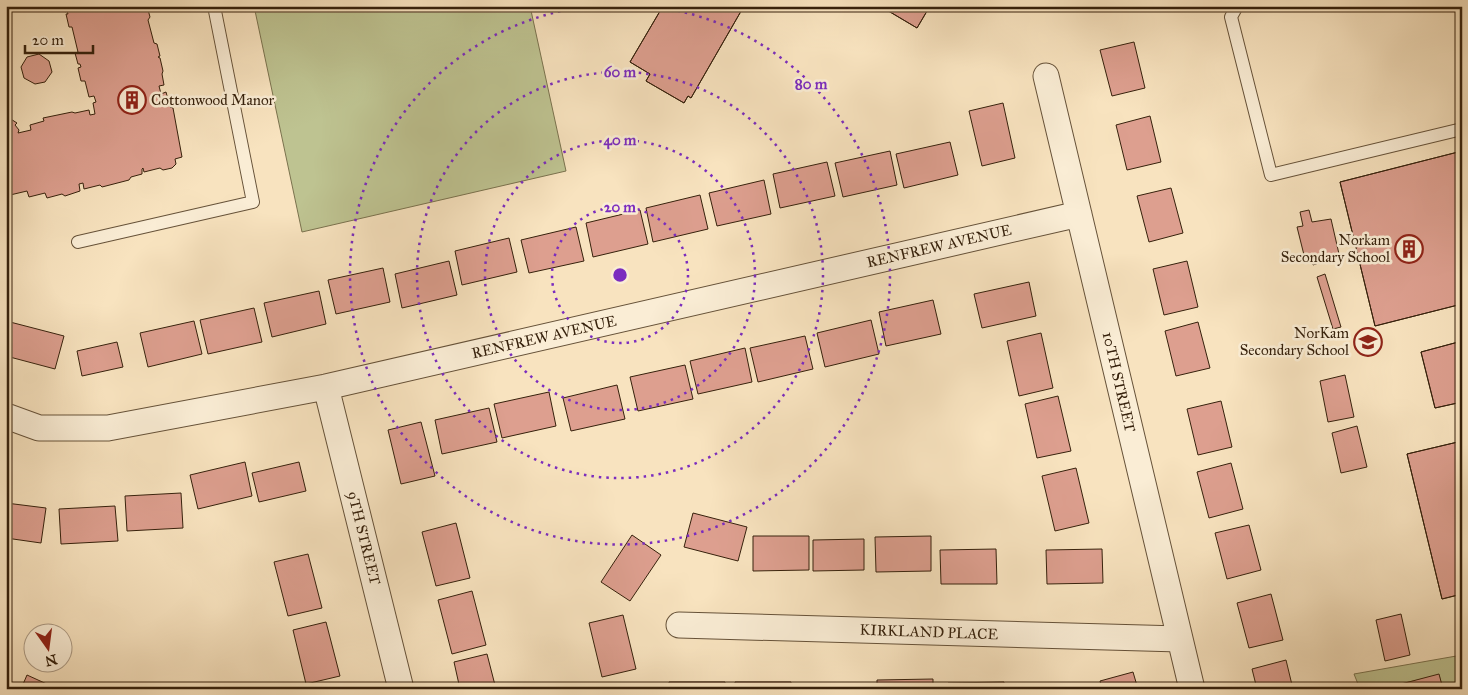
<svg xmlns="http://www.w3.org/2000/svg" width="1468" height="695" font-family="'IM FELL Great Primer',serif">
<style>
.green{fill:#bec391;stroke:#7a724e}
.building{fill:#dd9f8f;stroke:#36210c}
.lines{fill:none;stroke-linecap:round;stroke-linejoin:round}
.lane-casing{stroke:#665239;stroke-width:14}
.street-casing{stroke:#665239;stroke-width:27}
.lane{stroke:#faedd5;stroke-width:12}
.street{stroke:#faedd5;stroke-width:25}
.ring{fill:none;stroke:#7b2cbf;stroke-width:2.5;stroke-dasharray:2.5 5}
.labels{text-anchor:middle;stroke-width:5;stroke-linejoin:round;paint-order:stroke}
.poi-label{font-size:15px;fill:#36210c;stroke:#faedd5;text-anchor:end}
.street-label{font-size:15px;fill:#36210c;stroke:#faedd5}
.centre{fill:#7b2cbf;stroke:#faedd5;stroke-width:2.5}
.ring-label{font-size:15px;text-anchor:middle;font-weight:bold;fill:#7b2cbf;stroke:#faedd5;stroke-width:5;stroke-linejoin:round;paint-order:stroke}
</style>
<rect width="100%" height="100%" fill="#f8e3bf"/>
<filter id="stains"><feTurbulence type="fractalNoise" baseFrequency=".004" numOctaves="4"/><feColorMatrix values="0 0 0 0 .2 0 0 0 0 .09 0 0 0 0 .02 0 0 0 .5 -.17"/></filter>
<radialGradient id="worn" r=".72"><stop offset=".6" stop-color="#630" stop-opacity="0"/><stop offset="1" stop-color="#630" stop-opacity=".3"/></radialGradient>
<path class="green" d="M254 6H530L566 171 302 232Z
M1462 655V689H1443L1439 675 1401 684 1402 689H1360L1354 674Z"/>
<path class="building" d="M64 6H147L150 17 148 20 154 43 157 44 160 56 158 57 160 58 163 71 162 74 164 85 159 86 161 94 166 92 170 107 173 108 182 157 175 159 176 164 172 168 163 170 160 168 144 172 143 168 142 169V174L131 177 129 180 102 187 100 185 84 189 83 183 79 184 80 191 65 196 62 194 47 198 45 193 29 197 27 191 10 195 6 193V116L17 123 15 125 19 130 18 133 31 130 30 125 44 121 43 118 72 112 75 113 89 110 90 115 95 114 93 103 96 102 94 96 89 97 85 81H81L78 68 81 67 80 64H78L75 53 78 52 72 27H69L66 14H68L67 11 65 12Z
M663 6H744L691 98 688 96 684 103 646 81 650 74 630 62Z
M663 6H744L691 98 688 96 684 103 646 81 650 74 630 62Z
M880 6H930L917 28Z
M880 6H930L917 28Z
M1134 42 1145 88 1112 96 1100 50Z
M39 54 49 61 52 72 45 82 35 84 24 78 21 67 27 57Z
M1003 103 1015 158 982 166 969 111Z
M1150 116 1161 162 1127 170 1116 125Z
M950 142 958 175 904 188 896 154Z
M890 151 897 185 843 197 835 163Z
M1462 151V304L1375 326 1340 182Z
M1462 151V304L1375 326 1340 182Z
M827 162 835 196 780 208 773 174Z
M764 180 771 214 717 226 709 193Z
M1171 188 1183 233 1149 242 1137 196Z
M700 195 708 229 653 242 646 208Z
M640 210 648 244 593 257 586 223Z
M1309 210 1312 222 1331 219 1339 254 1327 257V259L1322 260V262L1313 265 1312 261 1306 263 1297 227 1303 226 1300 212Z
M576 227 584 261 529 273 521 240Z
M509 238 517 272 462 285 455 251Z
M449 261 457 295 402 308 395 274Z
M1187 261 1198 307 1164 315 1153 269Z
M383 268 390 302 336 314 328 280Z
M1325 274 1341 327 1333 329 1317 277Z
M1029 282 1036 316 982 328 974 294Z
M319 291 326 324 272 337 264 303Z
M933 300 941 334 886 346 879 312Z
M254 308 262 342 208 354 200 320Z
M871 320 879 354 825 367 817 333Z
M194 321 202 354 148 367 140 333Z
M10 322 64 336 55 369 6 356V337Z
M1198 322 1210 368 1176 376 1165 331Z
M1041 333 1053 388 1019 396 1007 341Z
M805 336 813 369 758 382 750 348Z
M1462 341V402L1435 408 1421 352Z
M1462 341V402L1435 408 1421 352Z
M117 342 123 367 82 376 77 351Z
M745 348 752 382 698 394 690 361Z
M685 365 693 399 638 411 630 377Z
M1345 375 1354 417 1328 422 1320 381Z
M617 385 625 419 571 431 563 398Z
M549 392 556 426 502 438 494 404Z
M1058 396 1071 451 1037 458 1025 404Z
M1221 401 1232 447 1198 455 1187 409Z
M489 408 497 442 442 454 435 420Z
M421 422 435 476 401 484 388 430Z
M1357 426 1367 467 1341 473 1332 433Z
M1462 441V594L1442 599 1407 454Z
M1462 441V594L1442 599 1407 454Z
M245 462 252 496 198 509 190 475Z
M299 462 306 491 259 502 252 473Z
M1231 463 1243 509 1209 518 1197 472Z
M1076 468 1089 523 1055 531 1042 476Z
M181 493 183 528 127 531 125 496Z
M6 503 46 508 41 543 6 538Z
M115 506 118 541 61 544 59 509Z
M693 513 747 527 738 561 684 547Z
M456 523 470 578 436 586 422 532Z
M1249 525 1261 570 1227 579 1215 533Z
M632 535 661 555 630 601 601 582Z
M753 536H809V570L753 571Z
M931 536V571L876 572 875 537Z
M864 539V570L813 571V540Z
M996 549 997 584H941L940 550Z
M1102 549 1103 583 1047 584 1046 550Z
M308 554 322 608 288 616 274 562Z
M472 591 486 645 452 654 438 600Z
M1271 594 1283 640 1249 648 1237 603Z
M1401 614 1410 655 1385 661 1376 620Z
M623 615 636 669 602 677 589 623Z
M326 622 340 676 306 684 293 630Z
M487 654 496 689H460L454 662Z
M1286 660 1293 689H1257L1252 669Z
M1133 672 1138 689H1102L1100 681Z
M1439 674 1443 689H1402L1401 684Z
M27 675 49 685 48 687 51 689H21Z
M933 679V689H877V680Z
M669 682H725V689H669Z
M735 682H791V689H735Z
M1004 682V689H948V683Z
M803 684H859V689H803Z
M1083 687V689H1027V688Z"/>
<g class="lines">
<defs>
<path id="lane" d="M1237 6 1231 17 1271 175 1462 129
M78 242 253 202 214 6"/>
<path id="street" d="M1046 76 1192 689
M326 387 401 689
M6 416 39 428H108L326 387 1079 214
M679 625 1180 639"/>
</defs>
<use href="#lane" class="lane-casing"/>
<use href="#street" class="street-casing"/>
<use href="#lane" class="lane"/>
<use href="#street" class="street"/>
</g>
<g class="ring">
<circle cx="620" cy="275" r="68"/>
<circle cx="620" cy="275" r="135"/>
<circle cx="620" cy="275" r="203"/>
<path d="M648 6A270 270 0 1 1 592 6"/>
</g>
<defs>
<symbol id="building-ring" viewBox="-11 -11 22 22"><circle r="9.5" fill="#faedd5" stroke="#8f2418" stroke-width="1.5"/><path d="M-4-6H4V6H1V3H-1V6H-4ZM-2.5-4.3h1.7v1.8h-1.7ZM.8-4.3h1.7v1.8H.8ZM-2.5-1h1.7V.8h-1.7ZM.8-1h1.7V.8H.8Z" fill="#8f2418"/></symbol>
<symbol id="school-ring" viewBox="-11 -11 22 22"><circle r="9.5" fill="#faedd5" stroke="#8f2418" stroke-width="1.5"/><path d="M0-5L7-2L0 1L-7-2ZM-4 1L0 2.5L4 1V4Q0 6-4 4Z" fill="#8f2418"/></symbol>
</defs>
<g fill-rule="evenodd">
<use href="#building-ring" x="116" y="84" width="32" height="32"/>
<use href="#building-ring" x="1393" y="233" width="32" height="32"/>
<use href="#school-ring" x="1352" y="326" width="32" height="32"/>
</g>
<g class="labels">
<g class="poi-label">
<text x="151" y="105" text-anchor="start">Cottonwood Manor</text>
<text x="1390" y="245">Norkam<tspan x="1390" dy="17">Secondary School</tspan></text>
<text x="1349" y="338">NorKam<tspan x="1349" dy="17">Secondary School</tspan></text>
</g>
<g class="street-label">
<text transform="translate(939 246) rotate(-13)" y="5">RENFREW AVENUE</text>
<text transform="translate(544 337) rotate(-13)" y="5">RENFREW AVENUE</text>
<text transform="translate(1119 382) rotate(77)" y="5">10TH STREET</text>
<text transform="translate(364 538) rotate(76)" y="5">9TH STREET</text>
<text transform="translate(929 632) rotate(2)" y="5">KIRKLAND PLACE</text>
</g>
</g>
<circle cx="620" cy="275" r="8" class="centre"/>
<g class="ring-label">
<text x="620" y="77">60 m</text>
<text x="811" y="89">80 m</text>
<text x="620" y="145">40 m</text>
<text x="620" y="212">20 m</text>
</g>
<rect width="1468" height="695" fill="none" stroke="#f8e3bf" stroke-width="25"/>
<rect x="8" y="8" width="1453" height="680" fill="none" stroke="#36210c" stroke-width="2.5"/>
<rect x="12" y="12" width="1443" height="670" fill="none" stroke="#36210c"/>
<g transform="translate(48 648) rotate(166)"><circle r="24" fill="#faedd5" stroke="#ac9b85"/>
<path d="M0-4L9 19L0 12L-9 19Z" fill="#8f2418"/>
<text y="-8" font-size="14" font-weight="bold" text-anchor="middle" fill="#36210c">N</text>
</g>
<path d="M25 45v8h68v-8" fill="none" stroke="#36210c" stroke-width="2.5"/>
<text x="32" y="45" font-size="15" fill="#36210c" stroke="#faedd5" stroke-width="4" paint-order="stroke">20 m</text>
<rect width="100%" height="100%" filter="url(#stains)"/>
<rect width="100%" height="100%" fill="url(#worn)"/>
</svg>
